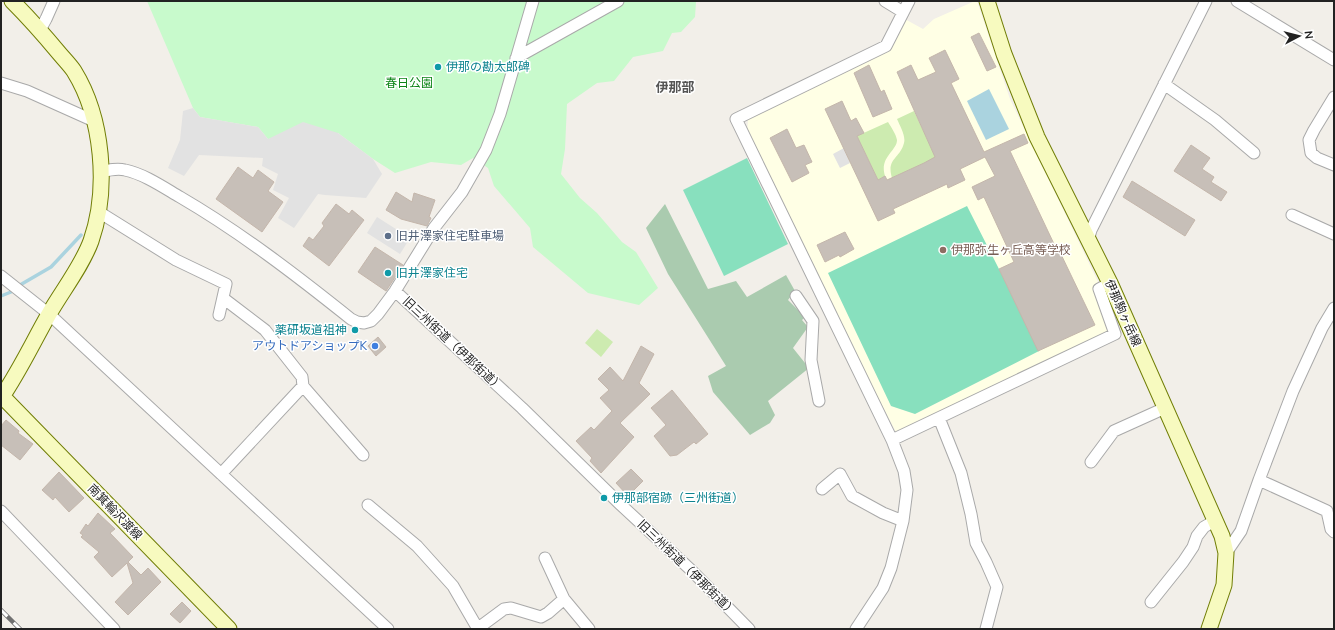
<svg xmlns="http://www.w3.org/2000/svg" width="1335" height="630" font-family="'Nunito Sans','Noto Sans JP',sans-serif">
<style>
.education{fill:#ffffe5}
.grass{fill:#cdebb0}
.cemetery{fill:#aacbaf}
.park{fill:#c8facc}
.pitch{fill:#88e0be}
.parking{fill:#e2e2e2}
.water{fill:#aad3df}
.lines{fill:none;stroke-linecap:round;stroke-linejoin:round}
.stream{stroke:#aad3df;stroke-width:3.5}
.building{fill:#c7bfb8;stroke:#c4b6ab}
.street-casing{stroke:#a9a9a9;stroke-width:13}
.secondary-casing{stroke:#707d05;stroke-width:17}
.street{stroke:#fff;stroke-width:11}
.secondary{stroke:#f7fabf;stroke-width:15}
.rail-casing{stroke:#707070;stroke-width:4.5}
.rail{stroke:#fff;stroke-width:3;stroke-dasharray:9;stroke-linecap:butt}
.culture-dot{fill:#0f9aa8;stroke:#fff;stroke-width:1.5}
.service-dot{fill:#5c6f8a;stroke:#fff;stroke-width:1.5}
.education-dot{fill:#8d6e63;stroke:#fff;stroke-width:1.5}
.shop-dot{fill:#3f7fe0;stroke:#fff;stroke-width:1.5}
.labels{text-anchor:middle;stroke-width:3;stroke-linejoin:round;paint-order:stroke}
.culture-label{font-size:12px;fill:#0d838f;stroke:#fff;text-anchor:start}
.park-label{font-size:12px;fill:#0c8416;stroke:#fff}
.service-label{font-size:12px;fill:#4e5e75;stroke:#fff;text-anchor:start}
.education-label{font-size:12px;fill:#785e54;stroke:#fff;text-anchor:start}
.street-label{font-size:12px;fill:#222;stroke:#fff}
.shop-label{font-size:12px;fill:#366cbe;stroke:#fff;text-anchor:end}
.neighbourhood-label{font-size:13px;font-weight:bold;fill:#555;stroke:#fff}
</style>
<rect width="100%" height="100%" fill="#f2efe9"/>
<path class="education" d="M975 1H977L1010 99 1099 284 1111 333 897 434 833 310 747 135 748 119 882 51 903 18 923 29 934 19Z"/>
<path class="grass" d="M914 111 936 158 892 178C886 158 900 159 904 143 906 136 900 126 897 119Z
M888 122C891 127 896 134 897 140 897 151 879 157 885 176L878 180 857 136Z
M597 329 613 342 601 357 585 343Z"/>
<path class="cemetery" d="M665 204 708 289 736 281 747 297 786 275 795 291 788 300 805 317 802 320 808 327 793 348 809 368 768 401 775 415 770 423 750 435 713 392 708 376 726 366 668 274 646 228Z"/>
<path class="park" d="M147 1H698L696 2 695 17 681 32 672 33 663 51 633 57 614 81 597 83 567 104 565 149 561 174 580 198 597 213 622 242 636 252 658 288 639 305 588 293 533 247 530 228 494 186 488 168 473 158 461 165 431 162 395 173 373 159 338 133 268 139 258 127 200 117 193 108Z"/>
<path class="pitch" d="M747 158 788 244 724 276 683 190Z
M967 206 999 269 1039 351 915 414 891 406 828 273Z"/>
<path class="parking" d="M193 108 200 117 258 127 268 139 303 122 338 133 373 159 382 174 366 198 325 195 318 194 294 228 278 218 289 198 273 190 278 174 262 166 263 158 199 155 184 176 168 168 180 140 183 111Z
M844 148 850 163 840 168 833 154Z
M377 217 410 238 400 254 367 233Z"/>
<path class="water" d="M989 89 1009 129 986 140 967 101Z"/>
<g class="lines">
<path class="stream" d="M20 285 51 267 81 235
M1 296 11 292"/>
</g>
<path class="building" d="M979 33 996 67 987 71 971 37Z
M945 50 959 79 951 83 984 152 1024 134 1028 143 1010 151 1055 246H1057L1095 325 1038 351 999 269 1014 262 984 197 978 200 972 187 995 176 985 157 960 169 965 180 948 188 947 184 893 209 895 213 878 221 825 109 842 101 851 121 856 118 864 133 857 136 878 180 885 176 887 180 924 163 935 157 897 72 911 65 918 80 936 72 929 58Z
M869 65 881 92 884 90 892 109 873 117 854 73Z
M787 129 796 148 804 145 812 162 805 165 809 173 792 182 770 138Z
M1191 145 1210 158 1202 169 1214 177 1211 182 1227 192 1221 201 1174 171Z
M238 167 253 178 258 170 274 182 268 191 283 202 262 232 216 199Z
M1132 181 1195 220 1185 236 1123 197Z
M396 192 412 202 414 193 435 200 429 217 431 218 427 226 401 219 386 210Z
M336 204 349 214 352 210 364 220 329 266 303 246 309 237 313 240 324 226 322 223Z
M845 232 854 249 840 257 839 255 825 262 817 245Z
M375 247 403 265 386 291 358 272Z
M378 337 386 347 376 356 368 346Z
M641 346 654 354 639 383 650 394 620 423 634 437 601 473 590 461 592 458 576 441 591 427 594 430 612 411 600 398 609 390 598 379 610 367 623 381Z
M672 390 708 434 696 444 694 442 677 455 670 456 654 436 666 425 651 408Z
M6 420 19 431 18 433 33 444 20 460 1 445V426Z
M631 469 643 481 628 496 616 483Z
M59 472 84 498 69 512 55 497 53 500 42 490Z
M98 513 115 529 110 533 133 557 128 562 141 575 148 568 161 582 128 615 115 602 133 583 127 563 112 577 94 557 99 552 81 537 83 535 80 533 86 524 88 526Z
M182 602 191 611 180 623 170 614Z"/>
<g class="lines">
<defs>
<path id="street" d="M885 1 903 12
M1237 1 1334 60
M40 30 46 19 54 1
M516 58 618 1
M1 83 27 91 94 121
M1164 84 1215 120 1254 153
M1334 97 1314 130 1309 140 1311 153 1317 158 1334 165
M101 172C109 170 117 168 125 170 144 174 163 187 180 197 240 232 296 275 351 319L357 322 364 323 371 321 378 314 395 291 434 228 462 192 486 150 500 114 533 1
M99 212 176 260 226 284 219 315
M1292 215 1334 234
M1088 241 1091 230 1206 1
M1 276 49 314 388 629
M395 291 522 408 621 505 691 570 749 629
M796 296 813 321 811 360 819 401
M223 298 265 330 302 377 303 386 363 455
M939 418 961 473 971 514 976 543 986 562 997 587 986 629
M892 440 1115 334 1099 289 1110 283
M1091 462 1114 431 1165 408
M221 474 303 386
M1259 480 1327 511 1331 529 1334 532
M822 489 840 474 852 496 883 513 903 521
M368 505 417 546 453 586 478 629
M1 511 114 629
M1226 553 1241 531 1259 480 1293 391 1322 328 1334 308
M545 558 564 599
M1151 602 1183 562 1193 547 1197 536 1204 527 1216 520
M477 629 504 609 511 608 541 617 548 613 564 599 589 629
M856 629 883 588 891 568 903 521 907 490 904 471 892 440 736 119 886 46 909 1"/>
<path id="secondary" d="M987 1 1004 54 1037 137 1110 283 1222 536 1226 553 1224 585 1209 629
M1 395 229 629
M1 398C19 372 33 342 49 314 62 291 82 266 91 241 109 189 103 118 74 71 70 65 64 59 59 53 44 35 29 18 12 1"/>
</defs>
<use href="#street" class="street-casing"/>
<use href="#secondary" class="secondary-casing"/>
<use href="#street" class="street"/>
<use href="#secondary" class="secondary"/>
<defs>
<path id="rail" d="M1 610 20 629"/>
</defs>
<use href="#rail" class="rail-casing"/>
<use href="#rail" class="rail"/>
</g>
<g class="culture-dot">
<circle cx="438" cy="67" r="4"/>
<circle cx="388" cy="273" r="4"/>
<circle cx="355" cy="330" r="4"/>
<circle cx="604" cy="498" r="4"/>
</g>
<circle class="service-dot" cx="388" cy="236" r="4"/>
<circle class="education-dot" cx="943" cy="250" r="4"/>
<circle class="shop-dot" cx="375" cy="346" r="4"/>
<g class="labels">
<g class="culture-label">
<text x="446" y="71">伊那の勘太郎碑</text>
<text x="396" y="277">旧井澤家住宅</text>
<text x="347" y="334" text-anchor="end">薬研坂道祖神</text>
<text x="612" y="502">伊那部宿跡（三州街道）</text>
</g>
<g class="park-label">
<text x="409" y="87">春日公園</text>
</g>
<g class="service-label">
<text x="396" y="240">旧井澤家住宅駐車場</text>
</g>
<g class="education-label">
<text x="951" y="254">伊那弥生ヶ丘高等学校</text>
</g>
<g class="street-label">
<text transform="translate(1123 313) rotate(66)" y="4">伊那駒ヶ岳線</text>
<text transform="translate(453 344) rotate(43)" y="4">旧三州街道（伊那街道）</text>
<text transform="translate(115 512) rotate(46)" y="4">南箕輪沢渡線</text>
<text transform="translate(687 568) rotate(44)" y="4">旧三州街道（伊那街道）</text>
</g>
<g class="shop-label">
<text x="367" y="350">アウトドアショップK</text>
</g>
<g class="neighbourhood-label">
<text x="675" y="92">伊那部</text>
</g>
</g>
<rect width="1335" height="630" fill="none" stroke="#222222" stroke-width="4"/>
<g transform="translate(1299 36) rotate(83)" stroke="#ffffff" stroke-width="3" paint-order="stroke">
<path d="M0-3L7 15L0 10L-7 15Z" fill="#222222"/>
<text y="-6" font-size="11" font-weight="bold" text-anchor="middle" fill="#222222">N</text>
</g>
</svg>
